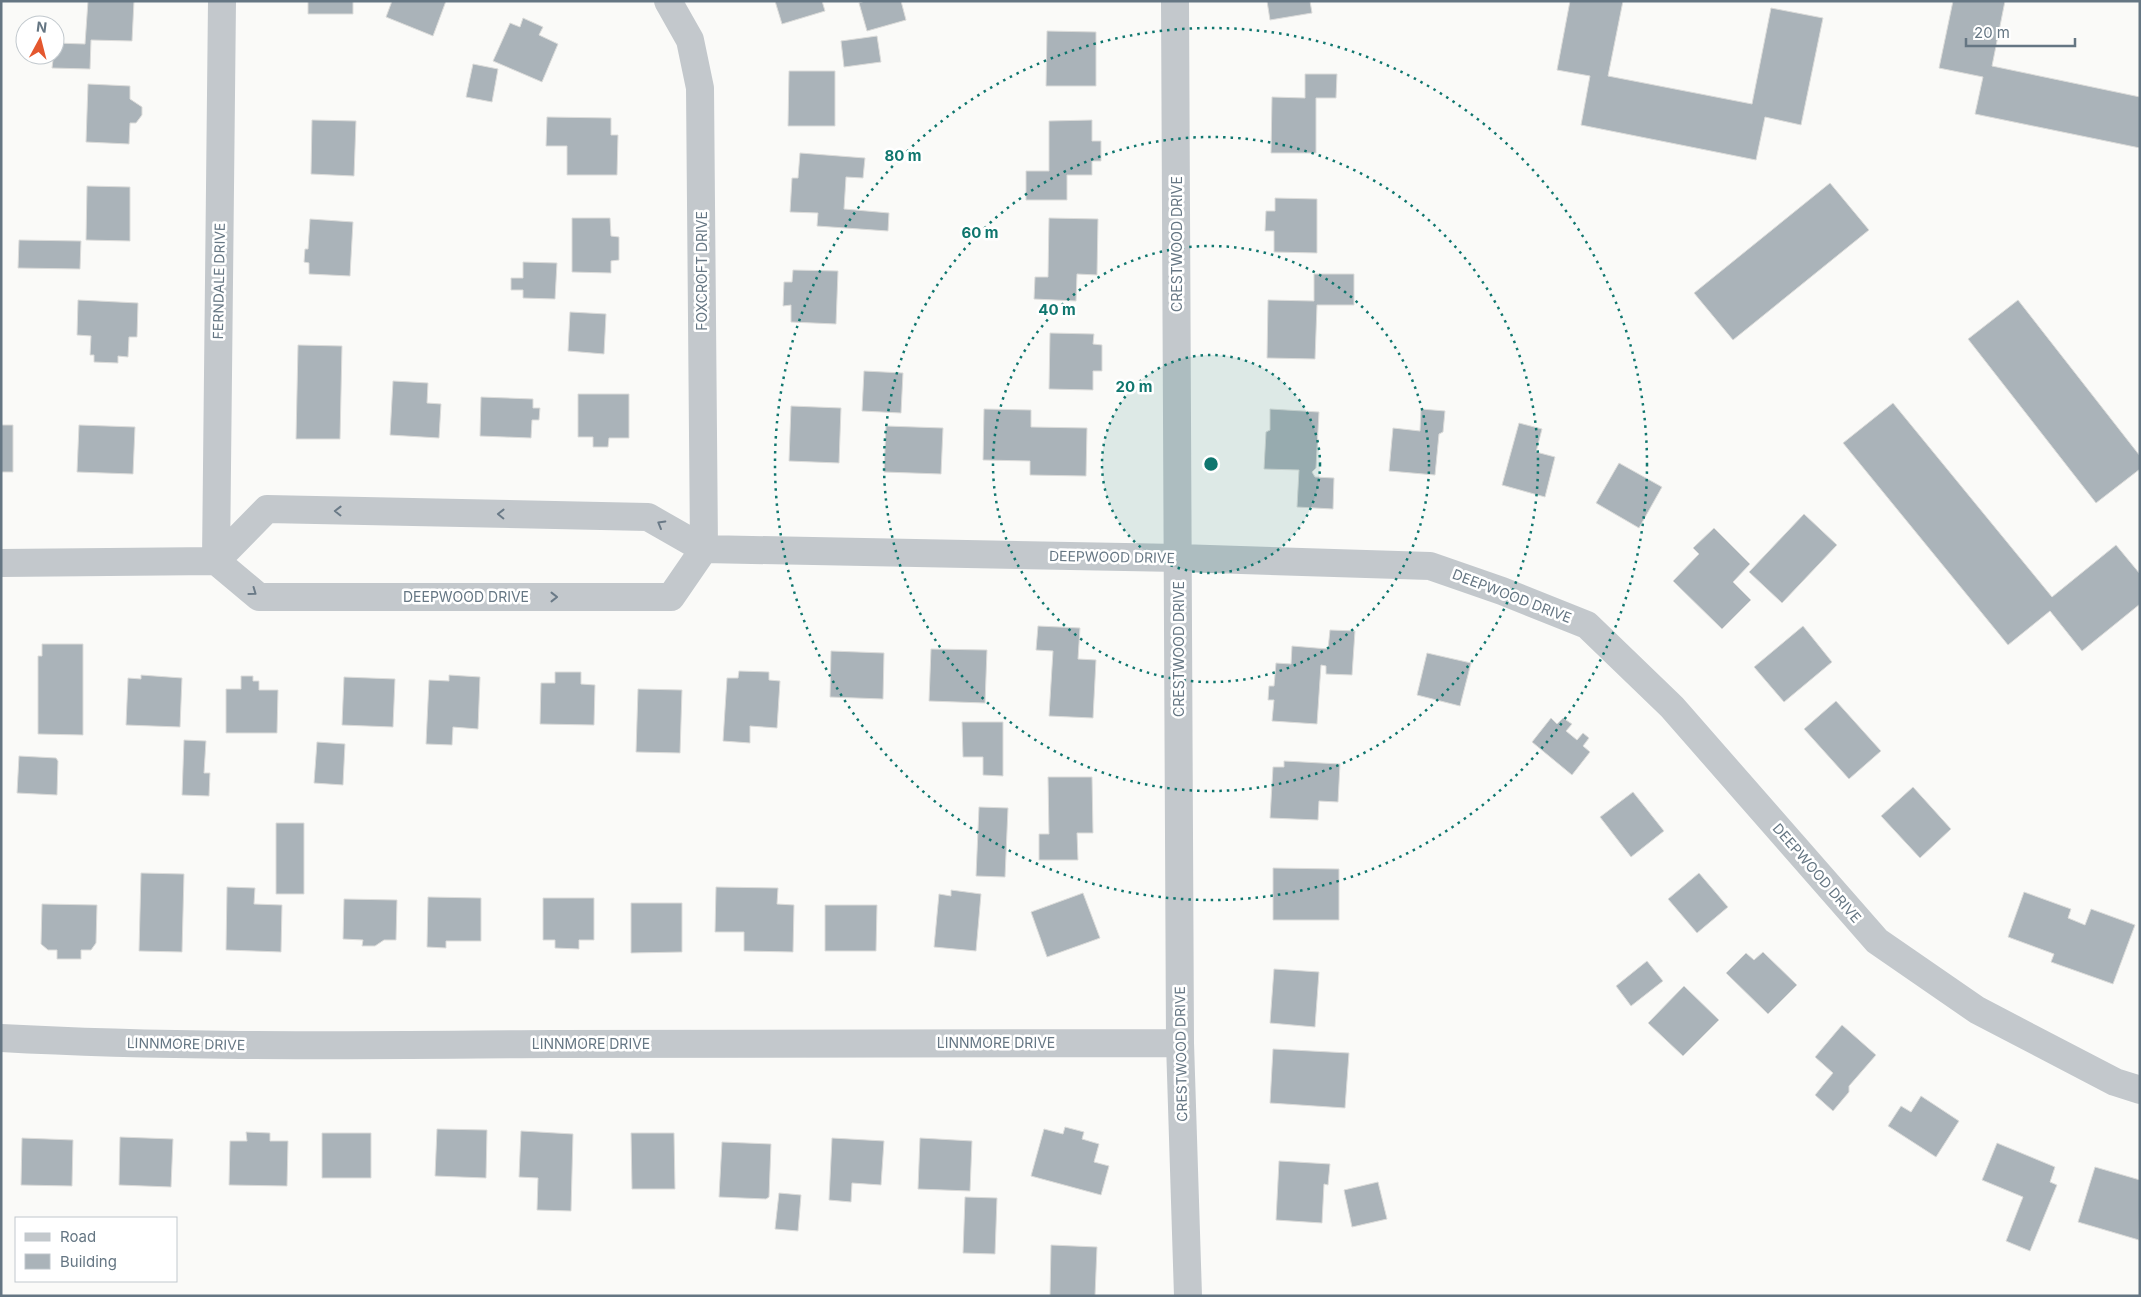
<svg xmlns="http://www.w3.org/2000/svg" width="2141" height="1297" font-family="Inter,sans-serif">
<style>
.building{fill:#aab3b9;stroke:#dcdcda}
.lines{fill:none;stroke-linecap:round;stroke-linejoin:round}
.minor{stroke:#c3c8cc;stroke-width:28}
.oneway{stroke:#6a7a87}
.ring{fill:none;stroke:#0f766e;stroke-width:2.5;stroke-dasharray:2.5 5}
.labels{text-anchor:middle;stroke-width:5;stroke-linejoin:round;paint-order:stroke}
.street-label{font-size:14px;fill:#657683;stroke:#fff}
.centre{fill:#0f766e;stroke:#fff;stroke-width:2.5}
.ring-label{font-size:15px;text-anchor:middle;font-weight:bold;fill:#0f766e;stroke:#fff;stroke-width:5;stroke-linejoin:round;paint-order:stroke}
</style>
<rect width="100%" height="100%" fill="#fafaf8"/>
<path class="building" d="M88 1H134L132 41 91 40 90 69 52 68 55 43 85 44Z
M308 1H353V14H308Z
M392 1H446L433 36 386 17Z
M775 1H822L825 11 782 24Z
M865 1H901L906 20 867 31 859 3Z
M1267 1H1310L1312 13 1270 20Z
M1570 1H1623L1608 76 1752 104 1771 8 1823 18 1801 125 1765 117 1756 160 1581 125 1590 76 1557 70Z
M1953 1H2005L1992 66 2140 97V148L1975 114 1983 77 1939 68Z
M523 18 543 27 539 35 558 44 542 82 493 61 510 23 520 27Z
M1047 31 1096 32V86H1046Z
M877 36 881 62 844 67 841 41Z
M473 64 498 69 492 102 466 97Z
M789 71H835V126H788Z
M1305 74H1337L1336 98H1316V153H1271L1272 97 1305 98Z
M88 84 130 86V99L142 107V115L136 123H130L129 144 86 142Z
M547 117 611 118V135H618L617 175H567V146H546Z
M312 120 356 121 354 176 311 174Z
M1092 120V141H1101V161H1092V175H1067V200H1026V171H1049V121Z
M800 153 865 158 863 178 846 177 844 209 889 213 888 231 817 226 818 213 790 212 792 178H798Z
M1830 183 1869 230 1733 340 1694 293Z
M87 186 130 187V241L86 240Z
M1275 198 1317 199V253L1274 252V231H1265L1266 211H1275Z
M572 218H610L611 236 619 237V260L611 261V273L572 272Z
M1049 218 1098 219 1097 275 1077 274 1076 301 1034 299 1035 277H1048Z
M310 219 353 222 350 276 309 274V263L304 262 305 249H308Z
M19 240 81 241 80 269 18 268Z
M523 262 557 263 555 299 523 298V290H511V278H523Z
M793 270 838 271 836 324 791 322V305L783 306 784 282H792Z
M1314 274H1354V305H1317L1315 359 1267 358 1268 300 1314 301Z
M78 300 138 303 137 337H129L128 357 118 356V363L94 362V355H90L91 336 77 335Z
M2018 300 2140 456V469L2096 503 1968 339Z
M570 312 606 314 604 354 568 351Z
M1050 333 1094 334 1093 344 1102 345V371H1093V390L1049 389Z
M298 345 342 346 340 439H296Z
M864 371 903 373 901 413 862 411Z
M393 381 428 383 427 403 441 404 439 438 390 435Z
M578 394H629V438H609L608 447H593V437H578Z
M481 397 533 399V408H540L539 420H532L531 438 480 436Z
M1893 403 2052 597 2116 545 2140 574V604L2082 651 2050 611 2008 645 1843 443Z
M791 406 841 408 839 463 789 461Z
M984 409 1031 410V427L1087 428 1086 476 1030 475V461L983 460Z
M1270 409 1319 412 1316 468 1312 472 1315 477 1334 478 1333 509 1297 507 1299 470 1264 469 1266 432 1270 430Z
M1421 409 1445 411 1443 432 1439 434 1435 475 1389 471 1393 428 1420 431Z
M1519 423 1542 429 1536 452 1555 457 1545 497 1502 485Z
M1 425H13V472H1Z
M79 425 135 427 133 474 77 472Z
M886 426 943 428 941 474 884 472Z
M1619 463 1662 487 1639 528 1596 503Z
M1804 514 1837 545 1782 603 1749 572Z
M1714 528 1750 564 1733 582 1751 600 1722 629 1673 581 1699 554 1693 548Z
M1038 626 1080 628 1078 659 1096 660 1093 718 1049 716 1053 651 1036 650Z
M1803 626 1832 662 1784 702 1754 667Z
M1330 630 1355 631 1352 675 1326 674V666L1321 665 1317 724 1272 721 1274 700H1268L1269 686H1274L1276 663 1291 664 1292 646 1328 649Z
M42 644H83V735L38 734V656H42Z
M931 649 987 650 985 703 929 701Z
M831 651 884 653 883 699 830 697Z
M1427 653 1471 663 1460 706 1417 695Z
M739 671 769 672V680L780 681 777 728 750 726V743L723 741 727 678H738Z
M555 672H581V684L595 685 594 725 540 724 541 683H555Z
M141 675 182 678 180 727 126 725 128 678 141 679Z
M449 675 480 677 478 729 453 727 452 745 426 744 429 680 449 681Z
M241 676H253V681H259V690H278L277 733H226V689H241Z
M344 677 395 679 393 727 342 725Z
M638 689 682 690 680 753 636 752Z
M1836 701 1881 751 1849 779 1804 729Z
M1551 718 1557 724 1563 718 1572 724 1566 731 1577 740 1583 733 1589 738 1583 746 1590 752 1572 775 1532 742Z
M962 722H1003V776L983 775V757H963Z
M184 740 206 741 204 773H210L209 796 182 795Z
M317 742 345 744 343 785 314 783Z
M19 756 56 758 58 761 57 795 17 793Z
M1284 761 1340 764 1338 802 1319 801 1318 820 1270 818 1273 767H1284Z
M1048 777H1092L1093 833H1077L1078 860H1039V834H1049Z
M1913 787 1951 829 1920 858 1881 816Z
M1633 792 1664 831 1631 857 1600 817Z
M979 807 1008 808 1005 877 976 876Z
M276 823H304V894H276Z
M1273 868 1339 869V920H1273Z
M141 873 184 874 182 952 139 951Z
M1699 873 1728 907 1697 933 1668 899Z
M227 887 255 888 254 904 282 905 281 952 226 950Z
M716 887 778 888 777 904 794 905 793 952 744 951V932H715Z
M951 890 981 894 976 951 934 947 939 894 951 896Z
M2024 892 2071 909 2068 918 2085 925 2091 909 2135 925 2113 984 2051 962 2054 954 2008 937Z
M1083 893 1100 938 1047 957 1031 912Z
M428 897 481 898V941H446V948L427 947Z
M543 898H594V940H579V949L555 948V940H543Z
M344 899 397 900 396 940H384L375 946H362L363 940 343 939Z
M631 903H682V952L631 953Z
M42 904 97 905 96 943 91 950H81V959H57V950H48L41 944Z
M825 905H877L876 951H825Z
M1763 952 1797 985 1768 1014 1726 973 1746 953 1754 960Z
M1647 961 1663 981 1631 1006 1616 986Z
M1274 969 1319 972 1315 1027 1270 1023Z
M1684 986 1719 1020 1683 1056 1648 1023Z
M1842 1025 1876 1055 1849 1086V1092L1833 1111 1815 1095 1833 1073 1815 1057Z
M1273 1049 1349 1053 1345 1108 1270 1103Z
M1921 1096 1959 1121 1936 1157 1888 1126 1901 1106 1911 1112Z
M1065 1127 1084 1132 1082 1139 1099 1144 1094 1162 1109 1166 1101 1195 1031 1176 1044 1129 1063 1134Z
M437 1129 487 1130 486 1178 435 1176Z
M521 1131 573 1134 571 1211 537 1210 538 1178 519 1177Z
M246 1132 270 1133V1141H288L287 1186 229 1185 230 1141H247Z
M322 1133H371V1178H322Z
M631 1133H674L675 1189H632Z
M120 1137 173 1139 171 1187 119 1185Z
M22 1138 73 1140 72 1186 21 1185Z
M832 1138 884 1141 881 1185 852 1183 851 1202 829 1200Z
M920 1138 972 1141 970 1191 918 1189Z
M722 1142 771 1144 769 1197 766 1199 719 1197Z
M1997 1143 2055 1167 2050 1182 2057 1185 2030 1251 2006 1241 2023 1197 1982 1180Z
M1279 1161 1330 1164 1328 1185 1324 1184 1322 1223 1276 1220Z
M2095 1167 2140 1180 2139 1240 2078 1222Z
M1378 1182 1387 1219 1352 1227 1344 1190Z
M779 1193 801 1195 798 1231 775 1229Z
M965 1197 997 1198 995 1254 963 1253Z
M1051 1245 1097 1247 1095 1296H1050Z"/>
<g class="lines">
<path class="minor" d="M668 1 690 40 700 88 704 549
M1175 1 1180 1043 1188 1296
M216 561 267 509 648 517 704 549 1179 558 1430 566 1502 591 1587 625 1672 707 1877 941 1977 1010 2115 1082 2140 1090
M216 561 222 1
M1 563 216 561 259 597H671L704 549
M1 1038C185 1048 368 1045 552 1044 762 1043 971 1043 1180 1043"/>
</g>
<defs><path id="oneway-chevron" d="M-2-3.5L2.5 0L-2 3.5" fill="none" stroke-width="1.6" stroke-linecap="round" stroke-linejoin="round" transform="scale(1.25)"/></defs>
<g class="oneway">
<use href="#oneway-chevron" transform="translate(338 511) rotate(-179)"/>
<use href="#oneway-chevron" transform="translate(501 514) rotate(-179)"/>
<use href="#oneway-chevron" transform="translate(661 524) rotate(-150)"/>
<use href="#oneway-chevron" transform="translate(253 592) rotate(36)"/>
<use href="#oneway-chevron" transform="translate(554 597)"/>
</g>
<circle cx="1211" cy="464" r="109" fill="#0f766e" fill-opacity=".12"/>
<g class="ring">
<circle cx="1211" cy="464" r="109"/>
<circle cx="1211" cy="464" r="218"/>
<circle cx="1211" cy="464" r="327"/>
<circle cx="1211" cy="464" r="436"/>
</g>
<g class="labels">
<g class="street-label">
<text transform="translate(1177 244) rotate(-90)" y="5">CRESTWOOD DRIVE</text>
<text transform="translate(702 271) rotate(-90)" y="5">FOXCROFT DRIVE</text>
<text transform="translate(219 281) rotate(-89)" y="5">FERNDALE DRIVE</text>
<text transform="translate(1112 557) rotate(1)" y="5">DEEPWOOD DRIVE</text>
<text transform="translate(1512 596) rotate(21)" y="5">DEEPWOOD DRIVE</text>
<text x="466" y="602">DEEPWOOD DRIVE</text>
<text transform="translate(1179 649) rotate(-90)" y="5">CRESTWOOD DRIVE</text>
<text transform="translate(1817 873) rotate(49)" y="5">DEEPWOOD DRIVE</text>
<text x="996" y="1048">LINNMORE DRIVE</text>
<text transform="translate(186 1044) rotate(1)" y="5">LINNMORE DRIVE</text>
<text x="591" y="1049">LINNMORE DRIVE</text>
<text transform="translate(1181 1054) rotate(-91)" y="5">CRESTWOOD DRIVE</text>
</g>
</g>
<circle cx="1211" cy="464" r="8" class="centre"/>
<g class="ring-label">
<text x="903" y="161">80 m</text>
<text x="980" y="238">60 m</text>
<text x="1057" y="315">40 m</text>
<text x="1134" y="392">20 m</text>
</g>
<rect width="2141" height="1297" fill="none" stroke="#657683" stroke-width="5"/>
<rect x="15" y="1217" width="162" height="65" fill="#ffffff" stroke="#c1c8cd"/>
<rect x="25" y="1233" width="25" height="8" fill="#c3c8cc" stroke="#c1c8cd"/>
<text x="60" y="1242" font-size="15" fill="#657683">Road</text>
<rect x="25" y="1254" width="25" height="15" fill="#aab3b9" stroke="#c1c8cd"/>
<text x="60" y="1267" font-size="15" fill="#657683">Building</text>
<g transform="translate(40 40) rotate(7)"><circle r="24" fill="#ffffff" stroke="#c1c8cd"/>
<path d="M0-4L9 19L0 12L-9 19Z" fill="#e4572e"/>
<text y="-8" font-size="14" font-weight="bold" text-anchor="middle" fill="#657683">N</text>
</g>
<path d="M1966 38v8h109v-8" fill="none" stroke="#657683" stroke-width="2.5"/>
<text x="1974" y="38" font-size="15" fill="#657683" stroke="#ffffff" stroke-width="4" paint-order="stroke">20 m</text>
</svg>
